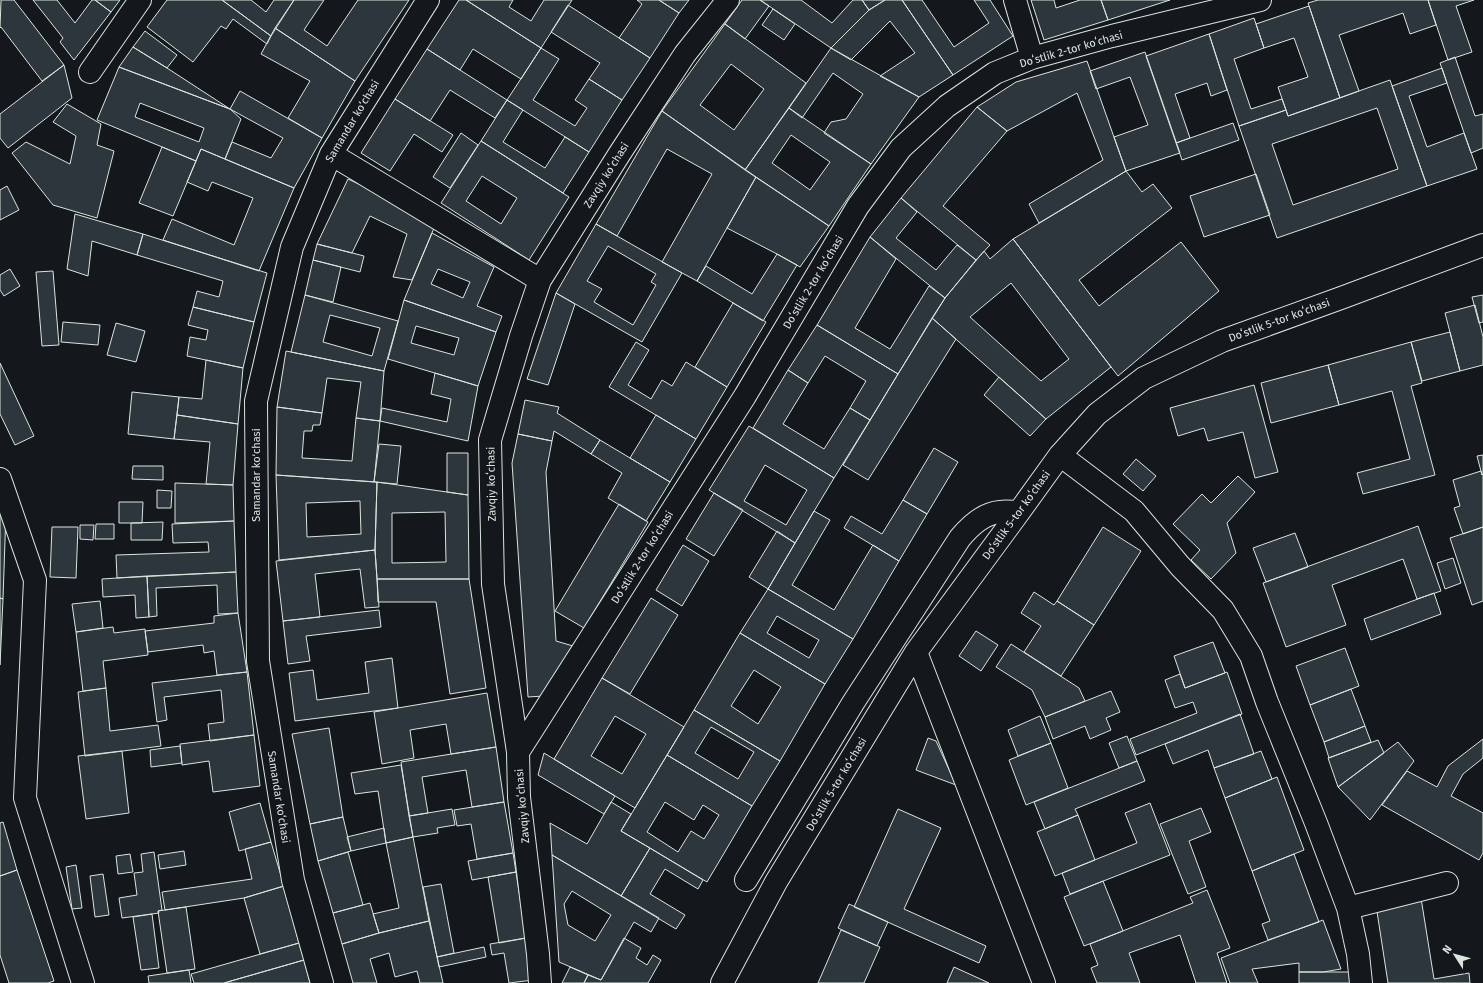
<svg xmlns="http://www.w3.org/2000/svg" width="1483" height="983" font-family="'Fira Sans',sans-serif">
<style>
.building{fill:#2c363c;stroke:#d8e6dc;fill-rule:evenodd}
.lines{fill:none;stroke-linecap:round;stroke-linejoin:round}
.minor-casing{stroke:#d8e6dc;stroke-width:24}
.minor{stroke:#14181c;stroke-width:22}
.labels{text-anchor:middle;stroke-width:3;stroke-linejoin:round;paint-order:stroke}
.street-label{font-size:11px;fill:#d8e6dc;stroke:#14181c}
</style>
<rect width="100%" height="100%" fill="#14181c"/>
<path class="building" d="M1 0H14L64 65 42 81 1 27 0 28Z
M33 0H57L75 23 92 0H95L111 12 74 60 60 42 63 38Z
M95 0H120L111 12Z
M167 0H222L271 36 267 44 233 19 226 29 221 26 193 62 147 27Z
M222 0H251L266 12 274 0H294L271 36Z
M294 0H324L304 30 327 46 358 0H409L355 81 275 28Z
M459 0H466L541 48 521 79 473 49 460 70 427 49Z
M466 0H513L509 7 531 21 544 0H572L541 48Z
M637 0H659L679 13 650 58 619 38 642 4Z
M659 0H689L679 13Z
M742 0H760L769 6 745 39 725 24Z
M760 0H801L832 23 853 0H862L869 10 831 48Z
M862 0H885L869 10Z
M885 0H902L953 75 919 97 880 76 915 53 890 21 851 60 831 48 869 10Z
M902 0H922L954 47 989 23 974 0H990L1013 36 953 75Z
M1031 0H1054L1056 8 1080 0H1101L1108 20 1044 40Z
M1101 0H1170L1108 20Z
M1318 0H1428L1436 25 1410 34 1403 13 1339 35 1359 91 1340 98 1308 3Z
M1428 0H1474L1456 6 1472 52 1448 60Z
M568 5 650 58 622 100 589 79 600 63 551 32Z
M1309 6 1340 98 1288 116 1278 87 1308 77 1294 38 1264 48 1256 24Z
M773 9 795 24 784 40 762 25Z
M1254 18 1264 48 1234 59 1251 109 1282 99 1286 110 1239 126 1209 34Z
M725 24 806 83 745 170 662 111ZM731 64 764 89 734 130 700 105Z
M275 28 355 81 322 138 288 118 310 81 261 54Z
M145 31 177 55 167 68 133 47Z
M1209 34 1227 90 1211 96 1207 83 1175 94 1190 138 1176 143 1146 56Z
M133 47 167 68 230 109 119 67Z
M541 48 559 59 533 100 575 126 587 108 575 100 589 79 622 100 589 152 507 100Z
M831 48 919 97 871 164 824 133 831 122 846 119 863 94 833 73 802 118 789 108Z
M427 49 507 100 495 118 450 90 430 121 395 99Z
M1145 52 1180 153 1126 171 1114 137 1148 125 1130 77 1096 89 1090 71Z
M1455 57 1475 116 1483 114V148L1471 153 1440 63Z
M1087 61 1126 171 1039 223 1029 204 1103 160 1077 93 1007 131 977 107 1016 82Z
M64 65 72 98 8 148 0 138V114Z
M119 67 230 109 241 119 225 159 201 149 196 161 97 120ZM140 103 204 128 199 142 135 117Z
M1442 68 1447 83 1409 96 1427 147 1464 133 1477 169 1427 186 1392 86Z
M1390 80 1427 186 1277 238 1239 126 1286 110 1288 116ZM1377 108 1398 169 1293 205 1272 144Z
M240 91 322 138 294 188 225 159 232 142 271 158 283 138 230 109Z
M395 99 453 135 442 152 414 134 390 171 361 153Z
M507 100 523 110 503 142 545 168 565 137 589 152 563 193 481 141Z
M67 104 101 124 97 145 114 151 97 218 53 205 12 153 26 142 70 164 76 136 53 122Z
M977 107 1007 131 943 206 990 245 976 260 901 198Z
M789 108 871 164 829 226 745 170ZM791 135 830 162 810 190 772 163Z
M662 111 756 177 697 281 662 262 712 174 667 149 617 236 596 224Z
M1233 123 1239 140 1182 160 1176 143Z
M461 133 478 145 450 188 433 177Z
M481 141 569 197 529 260 441 203ZM482 176 517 198 501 224 466 201Z
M162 147 196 161 173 216 139 203Z
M201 149 294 188 259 271 163 240 172 219 234 245 253 198 212 182 208 191 187 182Z
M1126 171 1142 192 1153 184 1172 208 1079 280 1099 306 1181 242 1219 291 1118 376 1013 239Z
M1256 174 1270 215 1204 237 1190 196Z
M756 177 829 226 800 267 777 254 727 228Z
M348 179 437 221 412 280 393 277 407 234 370 216 352 253 317 244Z
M7 186 19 210 0 220V190Z
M901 198 917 212 896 238 936 270 957 245 976 260 945 298 870 237Z
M75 214 143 234 137 255 92 241 88 276 67 269Z
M596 224 682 273 642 342 556 293ZM608 246 656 274 651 282 656 285 633 325 594 302 602 289 587 281Z
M432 233 494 267 477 306 502 316 496 332 404 300ZM438 269 470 282 463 298 431 284Z
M143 234 267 273 254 322 193 307 197 291 219 297 223 281 137 255Z
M870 237 896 259 855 328 890 349 929 286 945 298 898 374 817 325Z
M1013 239 1111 367 1046 419 932 318 945 298 984 251 990 259ZM1011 283 1069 359 1041 381 970 317Z
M317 244 364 256 360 272 313 260Z
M777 254 797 265 763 321 697 281 706 266 752 294Z
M313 260 341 267 333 302 305 295Z
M10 269 20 286 4 296 0 290V275Z
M53 271 59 345 42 346 36 272Z
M556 293 575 304 548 385 527 379Z
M305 295 398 321 384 371 291 352ZM330 315 380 328 372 356 323 342Z
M1483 295V322L1479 323 1472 297Z
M404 300 496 332 478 386 388 359ZM416 326 459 338 454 355 411 343Z
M733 303 766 322 727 387 695 367Z
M1475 305 1483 337V365L1460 371 1445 313Z
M193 307 254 322 243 368 187 356 190 337 206 340 208 330 188 325Z
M932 318 956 339 868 480 843 465Z
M63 322 100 325 98 345 61 342Z
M116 323 145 331 136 362 107 355Z
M817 325 898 374 870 420 850 408 866 381 825 356 808 383 788 370Z
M1450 332 1460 371 1422 381 1411 342Z
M636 342 649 350 628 385 651 399 662 380 672 386 686 362 727 387 696 439 609 387Z
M1411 342 1422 383 1411 386 1435 475 1363 494 1357 473 1410 459 1392 391 1339 405 1328 365Z
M286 351 384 371 380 421 356 418 361 382 327 378 322 413 277 407Z
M206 360 243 368 238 424 177 415 179 397 202 399Z
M0 363 34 436 15 445 0 414Z
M1328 365 1339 405 1271 423 1261 383Z
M788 370 808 383 783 424 824 449 850 408 870 420 834 478 753 428Z
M435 373 478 386 468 441 380 421 382 408 447 422 451 399 431 394Z
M999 377 1046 419 1030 436 984 395Z
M1254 385 1278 472 1255 478 1243 432 1208 441 1204 428 1178 436 1170 408Z
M132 392 179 397 174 439 128 434Z
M525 400 559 407 557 413 600 440 591 454 554 431 552 441 518 434Z
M277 407 322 413 320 425H313L312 431H304L302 458 352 461 356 418 380 421 374 482 276 475Z
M177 415 238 424 233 485 206 484 210 442 174 439Z
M656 415 696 439 670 482 630 458Z
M749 426 834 478 795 543 709 490ZM765 465 807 490 786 525 744 501Z
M518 434 552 441 546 472 556 641 573 646 544 696 528 697 512 463Z
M600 440 670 482 646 521 608 498 622 473 591 454Z
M379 444 401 446 397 484 374 482Z
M934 448 958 462 927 514 903 500Z
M447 453H468V495L447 492Z
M1483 455V474L1482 475 1477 456Z
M1136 459 1156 476 1143 491 1123 474Z
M133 466H163V480L132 479Z
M1481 471 1482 475 1483 474V527L1463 534 1454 508 1460 506 1453 480Z
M276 475 377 482 375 550 279 560ZM360 501 361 534 307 537 306 503Z
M1238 476 1255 492 1227 523 1236 553 1211 579 1191 560 1200 550 1173 524 1202 494 1211 503Z
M377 482 468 495 469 579H377L375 550ZM445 512 446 562 392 563V513Z
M175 483 233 485 234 521 175 523Z
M157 490 172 491 171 508H157Z
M714 493 743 510 714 556 686 539Z
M903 500 927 514 899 561 844 528 851 516 882 534Z
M119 502H143L142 523H119Z
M619 504 648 522 584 628 555 611Z
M0 511H6L3 599 0 598Z
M814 511 830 520 792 585 834 610 873 545 899 561 853 639 768 589Z
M234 521 236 572 117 578 116 555 209 552 208 542 173 543 172 524Z
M163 522 162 540H131V523Z
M96 524H114V539H95Z
M80 525H94L93 540 80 539Z
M1418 526 1441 591 1417 599 1403 559 1332 585 1346 625 1286 647 1263 583Z
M52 527H78L76 578 50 577Z
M1103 527 1141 551 1094 625 1057 601Z
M1483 527V601L1472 605 1450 538Z
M777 531 795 543 768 589 749 577Z
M1295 533 1308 567 1266 582 1253 548Z
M683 545 709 561 682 606 656 590Z
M375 550 379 607 365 608 360 569 315 574 320 617 283 621 276 561Z
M1453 558 1461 583 1445 589 1437 563Z
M236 572 238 613 218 614 217 585 156 588 157 616 149 617 147 576Z
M147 576 149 617 136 618 135 595 103 597 102 579Z
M377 579H469L486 688 450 694 436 602H378Z
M768 589 853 639 825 684 740 633ZM777 616 819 640 809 658 767 633Z
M1034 592 1054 605 1057 601 1094 625 1061 676 1024 652 1041 626 1021 613Z
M1434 593 1441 614 1371 640 1364 619Z
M0 598 3 599 0 665Z
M651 598 678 615 630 694 602 678Z
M100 601 103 628 76 632 72 604Z
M379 610 381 627 306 636 310 661 288 664 283 621Z
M238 613 247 672 217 675 214 651 204 653 203 645 148 652 145 631 214 623V616Z
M113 627 114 633 145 629 148 655 103 661 106 688 83 691 76 632Z
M976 631 998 645 981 671 959 656Z
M740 633 825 684 780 761 694 710ZM754 670 781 687 758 724 731 706Z
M1213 642 1225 673 1185 688 1174 656Z
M1011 644 1079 688 1085 701 1045 717 1032 690 996 667Z
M1345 648 1359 686 1310 705 1296 666Z
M392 658 398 708 295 721 289 673 313 670 317 700 369 693 365 662Z
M247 672 254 735 210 741 208 724 224 722 221 690 164 697 167 720 157 722 152 683Z
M1227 672 1242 714 1136 755 1130 739 1197 713 1193 702 1175 708 1165 680 1180 674 1185 688Z
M602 678 684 727 635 808 554 759ZM615 716 646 734 622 774 591 756Z
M106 688 110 731 158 725 161 746 85 756 78 692Z
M1351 689 1365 726 1324 742 1310 705Z
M1111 691 1120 712 1106 718 1111 730 1090 739 1085 726 1053 739 1045 717Z
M487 693 496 747 451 754 446 724 410 730 414 758 382 764 374 712Z
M694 710 780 761 752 806 667 755ZM711 727 754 752 738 779 695 753Z
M1240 714 1254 754 1214 768 1208 750 1173 764 1165 744Z
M1040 716 1051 743 1018 756 1008 730Z
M1365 726 1371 742 1329 758 1324 742Z
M329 728 343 817 310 824 292 734Z
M254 735 260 786 213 792 209 761 182 765 180 744Z
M1127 736 1137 761 1119 768 1109 743Z
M928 738 936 741 956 785 916 770Z
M1483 739V758L1463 774 1451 796 1483 813V853L1479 860 1382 805 1407 771 1437 787 1448 766Z
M1378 740 1384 753 1338 787 1328 758Z
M1398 742 1414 761 1370 820 1338 787Z
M1051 743 1068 788 1026 805 1009 760Z
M180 746 182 763 151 767 150 750Z
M496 747 504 802 472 807 466 770 422 777 428 813 409 816 401 762Z
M122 751 129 813 86 819 78 756Z
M1261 751 1272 779 1225 798 1214 768Z
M544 753 615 796 604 814 538 775Z
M667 755 752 806 707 882 621 831ZM665 802 694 820 703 805 719 815 704 839 691 831 678 852 647 832Z
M1137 761 1145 781 1075 809 1078 815 1045 829 1034 802Z
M401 765 413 837 386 843 378 791 355 794 351 773Z
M1277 777 1304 850 1252 871 1225 798Z
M504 802 513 853 477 859 471 824 457 826 454 810Z
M611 802 631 814 621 831 650 848 621 896 552 855 550 823 587 844Z
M260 803 271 842 239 851 229 812Z
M1150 803 1170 855 1070 894 1062 873 1137 843 1125 813Z
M1201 808 1211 832 1189 841 1206 887 1188 894 1160 824Z
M452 809 455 825 437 828 438 833 413 837 409 816Z
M898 809 941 828 904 909 986 946 979 963 854 907Z
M1078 815 1095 860 1055 876 1037 832Z
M343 817 351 851 318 861 310 824Z
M3 822 17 870 0 876V823Z
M384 828 386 843 351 851 347 837Z
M413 837 429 921 379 933 373 914 399 908 386 843Z
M271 842 284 886 244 898 165 910 162 892 252 879 245 849Z
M650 848 703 880 698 889 665 869 650 894 685 915 676 929 621 896Z
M184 851 186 865 160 869 158 855Z
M154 852 162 910 158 911 159 913 122 918 119 898 137 895 134 873 143 872 141 854Z
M348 852 363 905 333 913 318 861Z
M513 853 516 872 472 880 468 861Z
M130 854 133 872 118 874 116 856Z
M1294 854 1319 922 1268 940 1262 924 1270 921 1252 871Z
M552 855 659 918 651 932 634 922 601 980 559 962ZM572 891 611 915 595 941 568 925 564 904Z
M76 865 82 908 72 909 66 867Z
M17 870 54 981 48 983H9L0 955V876Z
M516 872 526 938 499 943 488 877Z
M103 874 109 915 95 917 90 876Z
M1103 881 1123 931 1084 946 1064 897Z
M441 884 454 953 437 957 423 887Z
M284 886 299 943 260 954 244 898Z
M1207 890 1230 948 1217 953 1227 983H1196L1180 935 1129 953 1140 983H1097L1091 968 1098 965 1090 944 1193 903 1190 897Z
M1421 898 1434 979 1469 973 1470 983H1388L1376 905Z
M370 903 379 933 342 944 333 913Z
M849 904 888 922 877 946 838 928Z
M186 907 195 969 167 973 158 911Z
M152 914 159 968 141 970 133 917Z
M1323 920 1341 969 1323 972H1299V963L1252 969 1258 983H1230L1221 958Z
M429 921 443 983H420L417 971 395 977 389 953 370 959 377 983H353L342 944 379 933Z
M841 930 880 947 864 983H818Z
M526 938 533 980 509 983 504 953 492 955 490 944Z
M624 938 641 948 636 958 647 965 653 955 661 960 648 983H584L588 975 601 980Z
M299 943 304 960 224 983H194L191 974Z
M484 947 486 957 439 967 437 957Z
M304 960 310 983H224Z
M570 967 588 975 584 983H562Z
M954 967 989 983H947Z
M189 970 191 983H149L148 976Z
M1299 972H1351V983H1299Z"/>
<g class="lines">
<defs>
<path id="minor" d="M1015 0 1032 58
M90 72 140 0
M331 154 540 280
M1060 455 1134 511 1180 566 1223 610 1251 656 1267 702 1316 823 1348 908 1358 954 1361 983
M0 479 35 580 25 798 83 983
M916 652 1044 983
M518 752 745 396 858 206 901 148 947 106 995 73 1032 58 1112 36 1260 0
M746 880 853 703 960 538C970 526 984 513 1000 512 1006 511 1013 512 1019 512
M1348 908 1447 883
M322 983 293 880 258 661 256 401 292 247 331 154 428 0
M540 983 538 954 519 797 518 752 493 584 490 440 521 336 540 280 620 153 685 54 728 0
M722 983 776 882 916 652 1019 512 1060 455 1097 414 1144 378 1222 341 1341 298 1483 245"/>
</defs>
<use href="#minor" class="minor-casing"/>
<use href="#minor" class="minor"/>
</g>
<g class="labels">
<g class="street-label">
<text transform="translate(1071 49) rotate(-16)" y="4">Doʻstlik 2-tor koʻchasi</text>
<text transform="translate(352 121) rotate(-59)" y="4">Samandar ko‘chasi</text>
<text transform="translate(606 175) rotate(-58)" y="4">Zavqiy koʻchasi</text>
<text transform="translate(813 282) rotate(-59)" y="4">Doʻstlik 2-tor koʻchasi</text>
<text transform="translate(1279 320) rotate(-20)" y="4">Doʻstlik 5-tor koʻchasi</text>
<text transform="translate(256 475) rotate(-90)" y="4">Samandar ko‘chasi</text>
<text transform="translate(491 484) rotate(-91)" y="4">Zavqiy koʻchasi</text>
<text transform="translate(1016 515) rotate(-54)" y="4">Doʻstlik 5-tor koʻchasi</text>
<text transform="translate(642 557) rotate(-58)" y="4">Doʻstlik 2-tor koʻchasi</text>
<text transform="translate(836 784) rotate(-59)" y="4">Doʻstlik 5-tor koʻchasi</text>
<text transform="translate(279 797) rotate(81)" y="4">Samandar ko‘chasi</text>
<text transform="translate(522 806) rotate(-95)" y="4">Zavqiy koʻchasi</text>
</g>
</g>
<g transform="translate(1455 955) rotate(306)" stroke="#14181c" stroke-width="3" paint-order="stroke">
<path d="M0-3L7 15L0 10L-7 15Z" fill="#d8e6dc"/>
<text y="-6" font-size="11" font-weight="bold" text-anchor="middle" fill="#d8e6dc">N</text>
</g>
</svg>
